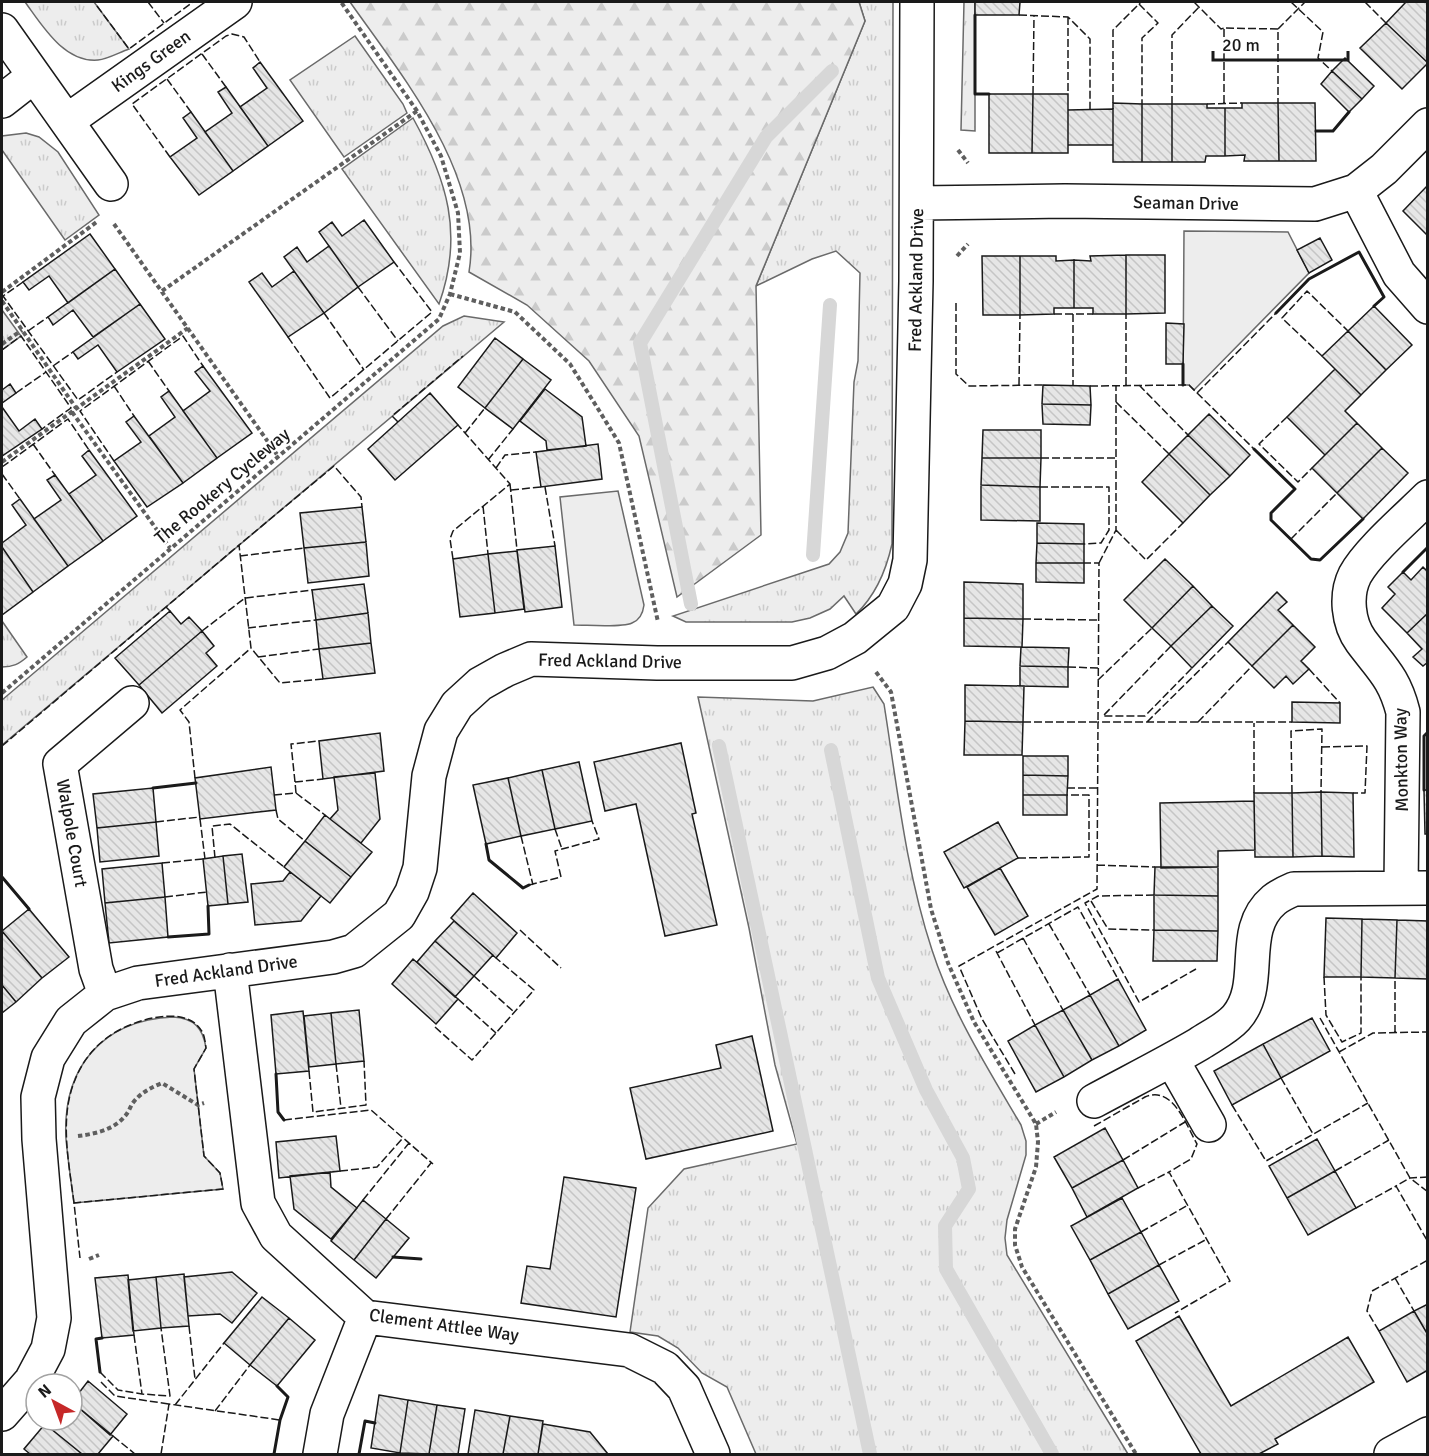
<svg xmlns="http://www.w3.org/2000/svg" width="1429" height="1456" font-family="Signika,sans-serif">
<style>
.grass{fill:url(#grass-tufts);stroke:#6a6a6a;stroke-width:1.5}
.forest{fill:url(#forest-firs);stroke:#6a6a6a;stroke-width:1.5}
.park{fill:#ededed;stroke:#6a6a6a;stroke-width:1.5}
.lines{fill:none;stroke-linecap:round;stroke-linejoin:round}
.stream{stroke:#d7d7d7;stroke-width:14}
.building{fill:url(#building-back-hatch);stroke:#1a1a1a;stroke-width:1.5}
.street-casing{stroke:#1a1a1a;stroke-width:36}
.path{stroke:#5f5f5f;stroke-width:4;stroke-dasharray:4.5 3;stroke-linecap:butt}
.street{stroke:#fff;stroke-width:33}
.fence{stroke:#1a1a1a;stroke-width:1.5;stroke-dasharray:8 3;stroke-linecap:butt}
.wall{stroke:#1a1a1a;stroke-width:3}
.labels{text-anchor:middle;stroke-width:4.5;stroke-linejoin:round;paint-order:stroke}
.street-label{font-size:18px;fill:#1a1a1a;stroke:#fff}
</style>
<defs>
<pattern id="grass-tufts" width="24" height="20" patternUnits="userSpaceOnUse" patternTransform="scale(1.5)"><rect width="24" height="20" fill="#ededed"/><path d="M3 7l-1-3M5 7V3M7 7l1-3M15 17l-1-3M17 17v-4M19 17l1-3" fill="none" stroke="#cbcbcb"/></pattern>
<pattern id="forest-firs" width="22" height="20" patternUnits="userSpaceOnUse" patternTransform="scale(1.5)"><rect width="22" height="20" fill="#ededed"/><path d="M5 1l3.5 6h-7zM16 11l3.5 6h-7z" fill="#cbcbcb"/></pattern>
<pattern id="building-back-hatch" width="6" height="6" patternUnits="userSpaceOnUse" patternTransform="scale(1.5)"><rect width="6" height="6" fill="#e6e6e6"/><path d="M-1 5l2 2M0 0l6 6M5-1l2 2" fill="none" stroke="#c5c5c5"/></pattern>
</defs>
<rect width="100%" height="100%" fill="#fff"/>
<path class="grass" d="M25 2H94L129 49C120 52 108 59 98 60 64 63 42 25 25 2Z
M859 2H893L892 544C886 571 876 595 856 614L844 596 830 609 810 618 792 622H686L673 616 829 564 840 552 848 533 854 382 858 361 860 273 836 251 812 259 756 286 865 21Z
M964 2H975V131L961 130Z
M355 36 403 104 407 113 344 157 290 80Z
M413 118C447 180 464 234 439 304L342 169Z
M26 133 39 137 58 152 99 215 65 240 2 150V136Z
M2 310 21 336 2 350Z
M464 316 504 322 2 745V700L443 326Z
M2 621 27 657C19 664 13 667 2 667Z
M873 687 884 704C897 786 906 871 932 950 952 1012 988 1069 1021 1125L1026 1141V1155L1007 1220 1005 1238 1007 1255 1128 1454H756L727 1387 702 1373 678 1348 658 1336 630 1332 648 1208 684 1169 797 1144 775 1065 749 928 698 697 813 701Z"/>
<path class="forest" d="M350 2H859L865 21 756 286 761 535 677 597 639 436 589 361 527 305 469 272C485 176 402 76 350 2Z"/>
<path class="park" d="M1184 231 1288 232 1309 273 1194 390 1189 385H1183Z
M618 491 644 605C643 613 640 620 632 623 621 628 588 625 574 625L560 497Z
M173 1017C194 1018 203 1028 206 1048L194 1069 204 1156 220 1173 223 1189 74 1203C71 1182 68 1160 66 1139 62 1068 102 1020 173 1017Z"/>
<g class="lines">
<path class="stream" d="M813 555 830 305
M691 604 640 343 766 137 832 71
M719 746 870 1454
M831 750 878 978 926 1090 963 1158 969 1189 945 1226 946 1269 1052 1454"/>
</g>
<path class="building" d="M975 2H1020L1019 15H975Z
M1406 2H1428V63L1386 23Z
M1386 23 1428 63 1402 89 1360 48Z
M1345 58 1374 86 1362 99 1332 71Z
M260 62 303 121 268 146 240 107 267 88 253 68Z
M1332 71 1362 99 1349 112 1321 84Z
M226 87 268 146 233 171 205 132 232 113 218 92Z
M989 94H1033L1032 153H989Z
M1033 94H1068V153H1032Z
M1113 103 1142 104V162H1113Z
M1242 103H1278L1279 161H1244L1245 155 1225 156V108H1242Z
M1278 103H1315L1316 161H1279Z
M1142 104H1172V162H1142Z
M1172 104H1207V108H1225V156H1206L1205 162H1172Z
M1113 109V145H1068V110Z
M191 112 233 171 199 195 170 157 197 138 183 118Z
M1427 186 1428 187V236L1403 211Z
M364 220 394 262 358 287 319 232 332 222 342 236Z
M90 234 115 269 68 303 49 276 29 290 23 282Z
M1320 238 1332 260 1309 273 1297 250Z
M329 246 358 287 324 313 284 257 297 247 307 262Z
M1126 255V314H1093V308H1074V260L1091 261 1090 256Z
M1126 255H1165V313L1126 314Z
M982 256H1020V315H983Z
M1020 256H1056V261L1074 260V308H1054V314L1020 315Z
M115 269 140 304 93 337 73 310 53 325 48 317Z
M294 271 324 313 288 337 249 282 262 273 272 287Z
M140 304 165 339 117 372 98 345 78 359 73 352Z
M1374 306 1412 345 1386 370 1348 331Z
M1166 323 1184 324 1183 364H1166Z
M1348 331 1386 370 1361 395 1322 356Z
M495 338 523 359 485 408 458 387Z
M523 359 551 380 513 429 485 408Z
M203 366 252 433 217 458 183 411 210 391 195 372Z
M1335 369 1361 395 1345 411 1357 423 1325 455 1287 417Z
M10 384 16 393 2 403V390Z
M1043 385 1090 386 1091 405 1042 404Z
M545 389 582 417 586 446 547 450 546 441 520 421Z
M169 391 217 458 183 483 149 436 175 417 161 397Z
M430 393 458 425 395 480 368 449Z
M1042 404 1091 405 1090 425 1043 424Z
M2 407 19 431 35 419 42 429 2 456Z
M1209 414 1250 455 1230 476 1188 435Z
M134 416 183 483 147 507 114 461 141 442 126 422Z
M1357 423 1382 448 1337 493 1312 468Z
M983 430H1041V458H982Z
M1188 435 1230 476 1210 495 1169 454Z
M598 444 602 479 541 487 536 452Z
M1382 448 1408 473 1363 519 1337 493Z
M89 450 137 516 103 541 69 494 96 475 82 456Z
M1169 454 1210 495 1183 523 1142 482Z
M982 458H1041L1040 487 981 485Z
M55 475 103 541 68 566 34 519 61 500 47 480Z
M981 485 1040 487V521L981 520Z
M20 499 68 566 33 592 2 547V543L26 525 12 505Z
M362 507 366 542 304 548 300 513Z
M1037 523 1084 524V544L1037 543Z
M366 542 369 576 308 583 304 548Z
M1037 543 1084 544V563H1036Z
M555 546 562 607 525 612 517 550Z
M2 547 33 592 2 615Z
M517 551 524 609 495 613 488 554Z
M488 554 495 613 460 617 453 559Z
M1165 559 1193 586 1152 628 1124 600Z
M1036 563H1084V583L1036 582Z
M1423 567 1428 572V613L1407 633 1382 608 1395 594 1388 587 1403 572 1411 580Z
M964 582 1023 584V619L964 618Z
M364 584 368 613 316 620 312 590Z
M1193 586 1212 606 1171 646 1152 628Z
M1277 592 1287 602 1278 610 1293 625 1252 666 1228 642Z
M1212 606 1233 626 1192 668 1171 646Z
M170 611 181 624 189 617 202 631 139 685 115 658Z
M368 613 371 643 319 649 316 620Z
M1428 613V662L1423 666 1413 657 1422 649 1407 633Z
M964 618 1023 619 1022 647 964 646Z
M1293 625 1315 647 1301 661 1309 669 1293 684 1286 676 1274 688 1252 666Z
M202 631 214 646 206 653 217 666 162 713 139 685Z
M371 643 375 673 323 679 319 649Z
M1021 647 1069 648 1068 667 1020 666Z
M1020 666 1068 667V687L1020 686Z
M965 685 1024 686 1023 722 965 721Z
M1292 702 1340 703V723L1292 722Z
M965 721 1023 722 1022 755H964Z
M380 733 384 771 323 779 319 741Z
M681 743 696 813 692 814 717 925 665 936 636 804 605 811 594 762Z
M1023 756H1068V776L1023 775Z
M579 762 592 821 555 829 542 770Z
M271 767 276 810 200 819 195 778Z
M542 770 555 829 521 836 508 778Z
M375 773 380 819 361 843 330 819 338 810 334 777Z
M1023 775 1068 776 1067 795H1023Z
M508 778 521 836 486 844 473 785Z
M153 788 156 822 97 828 93 794Z
M1424 790H1428V834H1425Z
M1321 792 1322 856 1293 857 1292 793Z
M1321 792 1353 793 1354 857 1322 856Z
M1254 793H1292L1293 857H1255Z
M1023 795H1067V815H1023Z
M1254 801 1255 850 1218 851V867L1161 868 1160 803Z
M325 815 372 852 351 877 305 841Z
M156 822 159 856 100 862 97 828Z
M998 822 1018 858 964 888 944 852Z
M305 841 351 877 330 903 284 867Z
M242 854 248 902 228 904 223 856Z
M223 856 228 904 208 906 203 859Z
M162 863 165 897 105 903 102 869Z
M1155 867H1218V896L1154 895Z
M1000 868 1028 916 995 935 967 887Z
M290 872 321 896 301 921 255 925 251 884 283 881Z
M473 893 517 933 496 958 451 918Z
M1154 895 1218 896V931L1154 930Z
M165 897 168 937 109 943 105 903Z
M29 909 69 957 42 978 2 931Z
M1326 918 1362 919 1361 977H1324Z
M1362 919 1397 920 1395 978 1361 977Z
M1397 920 1428 921V979L1395 978Z
M454 921 493 955 474 976 435 941Z
M1154 930 1218 931 1217 961H1153Z
M2 931 42 978 16 1002 2 985Z
M435 941 474 976 455 997 417 962Z
M413 959 458 999 436 1024 392 984Z
M1118 979 1146 1030 1119 1046 1090 995Z
M2 985 16 1002 2 1013Z
M1090 995 1119 1046 1092 1060 1063 1010Z
M359 1010 364 1061 336 1064 331 1013Z
M1063 1010 1092 1060 1064 1077 1035 1025Z
M303 1011 309 1071 276 1074 271 1015Z
M331 1013 336 1064 309 1067 304 1016Z
M1312 1018 1330 1051 1281 1078 1263 1044Z
M1035 1025 1064 1077 1036 1092 1008 1041Z
M752 1036 773 1131 646 1159 630 1088 721 1068 716 1045Z
M1263 1044 1281 1078 1232 1105 1214 1071Z
M1105 1128 1123 1160 1072 1188 1054 1157Z
M336 1136 340 1171 279 1178 276 1142Z
M1317 1139 1335 1171 1287 1198 1269 1166Z
M1123 1160 1138 1188 1087 1217 1072 1188Z
M1335 1171 1356 1208 1308 1235 1287 1198Z
M330 1172 331 1187 357 1208 331 1239 294 1209 290 1176Z
M564 1177 636 1188 616 1317 521 1303 527 1266 550 1269Z
M1122 1198 1141 1232 1090 1260 1071 1226Z
M363 1200 386 1219 354 1260 331 1241Z
M386 1219 409 1238 376 1278 354 1260Z
M1141 1232 1159 1265 1108 1294 1090 1260Z
M1159 1265 1179 1301 1128 1329 1108 1294Z
M232 1272 257 1293 232 1323 220 1314 188 1316 184 1277Z
M184 1274 189 1326 161 1328 156 1277Z
M128 1275 134 1335 102 1338 95 1278Z
M156 1277 161 1328 133 1331 128 1280Z
M262 1297 289 1318 250 1365 224 1343Z
M1428 1304V1335L1414 1311Z
M1414 1311 1428 1335V1370L1407 1382 1379 1331Z
M1179 1316 1231 1406 1348 1337 1374 1382 1275 1439 1278 1444 1259 1454H1201L1136 1341Z
M289 1318 315 1340 277 1386 250 1365Z
M88 1381 127 1414 110 1435 72 1402Z
M379 1395 408 1400 400 1453 371 1448Z
M408 1400 437 1405 429 1454 400 1453Z
M72 1402 113 1436 98 1454H82L45 1424 49 1420H72Z
M437 1405 465 1409 458 1454H429Z
M475 1410 510 1416 503 1454H468Z
M510 1416 543 1421 538 1454H503Z
M45 1424 82 1454H30L24 1449Z
M543 1424 590 1432 608 1454H538Z"/>
<g class="lines">
<defs>
<path id="street" d="M2 30 111 184
M2 101 34 76
M67 121 235 2
M1356 191 1399 274 1428 307
M917 203 1065 201 1315 204 1356 191 1384 169 1428 125
M1401 888 1403 712C1394 677 1381 668 1361 641 1348 623 1345 595 1355 575 1368 551 1408 517 1428 497
M230 970 258 1203 276 1236 365 1317 629 1350 665 1368 684 1388 713 1454
M105 994 96 969 60 764 132 703
M1172 1060 1209 1125
M1094 1101C1129 1082 1165 1064 1199 1044 1211 1036 1226 1029 1236 1018 1266 984 1237 931 1274 900 1280 895 1287 892 1294 889L1428 888
M2 1414 31 1381 48 1349 54 1318 39 1139 38 1097 48 1058 71 1021 105 994 138 983 333 957 354 951 399 915 412 892 420 868 429 776 441 731 457 705 480 684 505 670 531 659 657 663H792L827 653 855 638 893 607 905 584 910 560 916 281 917 2
M320 1454 327 1414 365 1317
M1391 1454 1428 1434"/>
</defs>
<use href="#street" class="street-casing"/>
<path class="path" d="M958 150 968 163
M114 224 278 456
M957 256 968 244
M162 291 417 111
M2 292 98 221
M450 294 515 312 570 364 600 412 619 443 658 622
M2 301 76 408
M2 344 22 330
M72 412 170 548
M2 462 188 328
M876 672 891 692 931 909 948 963 974 1022 1036 1124 1038 1142 1036 1167 1015 1229V1245L1022 1267 1136 1454
M2 693 439 319 450 294 460 253 458 213 441 156 417 111 341 2
M1036 1124 1056 1112
M78 1136C94 1134 114 1130 125 1116 128 1113 130 1108 132 1104 140 1093 150 1088 162 1083L198 1105 204 1103
M89 1259 99 1255"/>
<use href="#street" class="street"/>
<path class="fence" d="M148 2 164 23
M1194 2 1221 29 1224 28
M1291 2 1323 32 1318 58 1332 71
M1365 2 1386 23
M1139 4 1158 23 1142 38V104
M97 6 129 49 193 2
M1019 15 1068 17 1090 39V110
M1068 17V94
M1278 29 1305 2
M202 54 226 87
M167 79 191 112
M1033 94 1034 16
M1113 103V30L1141 2
M1224 103V28L1278 29V103
M1172 104V35L1199 7
M1207 104 1242 103
M170 157 132 104 226 36 232 34 244 37 260 62
M23 282 3 296 78 400 117 372
M358 287 398 341
M956 303V374L969 386 1043 385
M324 313 364 370
M1054 314H1093
M1073 314V385
M28 331 48 317
M288 337 330 398 432 312 394 262
M2 350 21 336 71 408 42 429
M1322 356 1282 318 1307 291 1348 331
M148 361 169 391
M53 366 73 352
M1019 385 1020 315
M1126 385V314
M1139 385 1188 435
M114 386 134 416
M1090 386 1189 385 1254 449
M16 393 46 372
M1197 393 1276 313
M1116 402 1169 454
M1287 417 1259 444 1298 482 1312 468
M398 422 392 416 463 356
M465 433 485 408
M33 444 55 475
M1041 458H1116
M488 460 513 429
M114 461 80 411 183 336 203 366
M2 467 68 419 89 450
M496 468 505 455 536 452
M2 474 20 499
M510 484 517 550
M545 487 555 546
M1040 487H1109V530L1101 543 1084 544
M511 490 541 487
M483 506 488 554
M1116 530 1146 560 1183 523
M1291 539 1337 493
M240 556 304 548
M453 559 450 539 453 531 510 484 458 425
M1099 563 1116 530V385
M170 611 166 607 239 545
M1023 619 1098 620
M248 628 316 620
M202 631 245 598 312 590
M1171 646 1103 716H1145L1192 668
M258 657 319 649
M1068 667 1098 668
M1309 669 1340 703
M323 679 280 683 251 648 239 545 334 466 361 497 362 507
M1098 680 1152 628
M1023 722H1098L1099 563H1084
M1147 722 1228 642
M1198 722 1252 666
M2 746 166 607
M1322 747 1367 746 1365 793H1353
M195 778 189 722 180 710 251 648
M295 782 291 744 319 741
M1067 788H1098
M296 793 295 782 323 779
M1254 793V723
M1292 793 1291 731 1322 729 1321 792
M274 795 296 793 325 815
M276 810 278 819 305 841
M200 819 205 859
M156 822 200 817
M555 829 562 849
M521 836 533 885
M215 858 212 826 230 824 284 867
M1018 858 1089 857V795H1067
M162 863 203 859
M1097 865 1155 867
M529 885 561 877 555 851 599 839 592 821
M1154 895 1098 896 1085 903 1139 1002 1196 969
M165 897 207 892
M1091 901 1108 929 1154 930
M1049 924 1090 995
M520 930 561 968
M1023 938 1063 1010
M996 951 1035 1025
M997 953 1078 907 1118 979
M474 976 514 1012
M1324 977 1326 1015 1342 1042 1361 1033V977
M458 999 496 1033
M1320 1018 1410 1178 1428 1192
M435 1027 472 1060 534 990 496 958
M1395 1033V978
M1339 1052 1373 1033 1428 1032
M336 1064 341 1108
M309 1071 313 1112 366 1105 364 1061
M1015 1074 982 1019 959 966 1097 889 1098 722H1292
M1281 1078 1313 1134
M1232 1105 1266 1161 1368 1103
M284 1120 371 1110 433 1164
M1094 1126 1145 1097C1173 1085 1186 1125 1197 1144L1191 1159 1169 1172 1230 1281 1175 1313
M1123 1160 1185 1122
M340 1171 377 1167 403 1138
M1335 1171 1389 1140
M1428 1177 1410 1178 1396 1186 1428 1242
M1138 1188 1169 1172
M363 1200 409 1143
M74 1203C69 1163 59 1118 75 1080 82 1062 93 1048 108 1037 129 1021 184 1003 201 1030 205 1035 205 1042 206 1048L194 1069 204 1156 220 1173 223 1189 74 1203 80 1258
M1356 1208 1396 1186
M386 1219 431 1163
M1141 1232 1188 1205
M1159 1265 1207 1239
M1395 1278 1414 1311
M189 1326 195 1379
M1379 1331 1367 1311 1372 1291 1428 1260
M134 1335 142 1394
M100 1372 118 1390 142 1394 170 1396 161 1328
M101 1382 115 1396 169 1404
M175 1405 224 1343
M215 1411 250 1365
M113 1436 135 1454
M161 1454 169 1404 280 1420"/>
<path class="wall" d="M975 15V94H989
M1316 131H1333L1349 112
M1276 313 1309 279 1359 252 1384 297 1374 306
M1183 364V385
M1254 449 1295 489 1271 513V520L1311 559 1320 560 1363 519
M1403 572 1428 547
M153 788 196 783
M1424 790V736L1428 732
M486 844 489 860 523 888 529 885
M2 877 29 909
M168 937 209 934 208 906
M276 1074 278 1112 284 1120
M393 1257 421 1259
M100 1372 96 1339 102 1338
M274 1454 280 1420 288 1397 277 1386
M359 1454 365 1421 375 1423"/>
</g>
<g class="labels">
<g class="street-label">
<text transform="translate(151 61) rotate(-36)" y="6">Kings Green</text>
<text transform="translate(1186 203) rotate(1)" y="6">Seaman Drive</text>
<text transform="translate(916 280) rotate(-89)" y="6">Fred Ackland Drive</text>
<text transform="translate(222 486) rotate(-40)" y="6">The Rookery Cycleway</text>
<text transform="translate(610 661) rotate(1)" y="6">Fred Ackland Drive</text>
<text transform="translate(1401 760) rotate(-91)" y="6">Monkton Way</text>
<text transform="translate(72 833) rotate(80)" y="6">Walpole Court</text>
<text transform="translate(226 971) rotate(-8)" y="6">Fred Ackland Drive</text>
<text transform="translate(444 1325) rotate(8)" y="6">Clement Attlee Way</text>
</g>
</g>
<rect width="1429" height="1456" fill="none" stroke="#1a1a1a" stroke-width="6"/>
<g transform="translate(54 1402) rotate(319)"><circle r="28" fill="#ffffff" stroke="#a3a3a3" stroke-width="1.5"/>
<path d="M0-4.5L10 22L0 15L-10 22Z" fill="#c62828"/>
<text y="-9" font-size="16" font-weight="bold" text-anchor="middle" fill="#1a1a1a">N</text>
</g>
<path d="M1213 51v9h135v-9" fill="none" stroke="#1a1a1a" stroke-width="3"/>
<text x="1222" y="51" font-size="18" fill="#1a1a1a" stroke="#ffffff" stroke-width="4.5" paint-order="stroke">20 m</text>
</svg>
